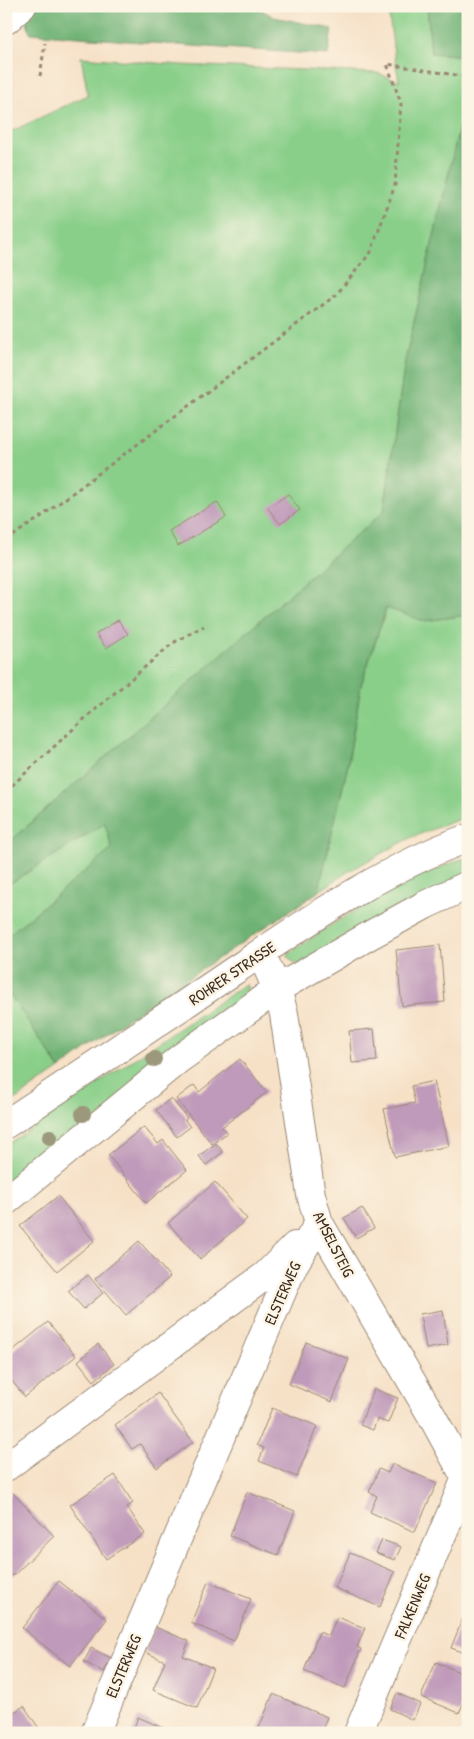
<svg xmlns="http://www.w3.org/2000/svg" width="474" height="1739" font-family="'Patrick Hand',sans-serif">
<style>
.green{fill:#89cf89;stroke:#627c54}
.forest{fill:#6eb275;stroke:#546e4a}
.building{fill:#bf9aba}
.lines{fill:none;stroke-linecap:round;stroke-linejoin:round}
.street-casing{stroke:#988672;stroke-width:30}
.secondary-casing{stroke:#988672;stroke-width:30}
.path{stroke:#988672;stroke-width:3;stroke-dasharray:4 4;stroke-linecap:butt}
.street{stroke:#fff;stroke-width:28}
.secondary{stroke:#fff;stroke-width:28}
.tree{fill:#9c987c}
.labels{text-anchor:middle;stroke-width:5;stroke-linejoin:round;paint-order:stroke}
.street-label{font-size:16px;fill:#3b2a1e;stroke:#fcf5e5}
</style>
<rect width="100%" height="100%" fill="#fcf5e5"/>
<filter id="ink" filterUnits="userSpaceOnUse"><feTurbulence type="fractalNoise" baseFrequency=".02" numOctaves="2"/><feDisplacementMap in="SourceGraphic" scale="10" xChannelSelector="R" yChannelSelector="G"/><feConvolveMatrix kernelMatrix="1 2 1 2 8 2 1 2 1" color-interpolation-filters="sRGB"/></filter>
<filter id="wash" filterUnits="userSpaceOnUse"><feTurbulence type="fractalNoise" baseFrequency=".0096" numOctaves="4" result="noise"/><feDisplacementMap in="SourceGraphic" scale="20" xChannelSelector="R" yChannelSelector="G"/><feGaussianBlur stdDeviation="1.12" result="paint"/><feColorMatrix in="noise" values="0 0 0 0 0 0 0 0 0 0 0 0 0 0 0 0 0 1.4 0 .05"/><feComposite in="paint" operator="in"/></filter>
<g filter="url(#wash)">
<rect width="100%" height="100%" fill="#f6e1c7"/>
<path class="green" d="M386 6H427L431 53 468 56V107H464L405 361 384 511 6 845V134L88 95 81 57 181 65 377 73 399 81 394 53 389 15Z
M387 607 424 621 468 615V816L412 837 349 871 318 892 347 769 361 685Z
M105 823 112 849 6 937V886Z
M468 857V878L304 965 294 963 287 955C343 916 403 879 468 857Z
M246 984 251 997 6 1191V1145Z
M6 989 60 1069 6 1106Z"/>
<path class="forest" d="M31 6H255L274 17 332 29 328 55 177 45 30 33 24 12Z
M427 6H468V56L431 53Z
M464 107H468V615L424 621 386 608 361 685 347 769 318 892 130 1017 60 1069 6 989V937L112 849 105 823 6 886V845L384 511 405 361Z"/>
<g id="blocks">
<path class="building" d="M288 494 300 510 280 524 268 508Z
M217 502 226 517 178 546 169 531Z
M118 620 128 634 106 648 96 634Z
M440 945 445 1002 402 1006 396 950Z
M374 1029 377 1061 352 1063 349 1031Z
M240 1059 267 1092 222 1127 227 1133 212 1144 176 1099 194 1085 199 1092Z
M434 1081 449 1146 395 1157 384 1109 415 1103 411 1086Z
M171 1098 187 1118 185 1120 190 1127 177 1137 156 1110Z
M144 1127 158 1144 163 1140 187 1170 146 1203 108 1155Z
M216 1143 223 1152 206 1165 199 1156Z
M215 1182 247 1219 200 1259 168 1223Z
M58 1196 94 1241 57 1271 20 1226Z
M362 1208 374 1228 356 1238 344 1218Z
M139 1241 170 1277 126 1315 95 1279Z
M88 1275 103 1293 84 1309 68 1291Z
M443 1310 448 1345 426 1349 420 1314Z
M48 1322 76 1356 25 1397 6 1374V1356Z
M306 1342 349 1359 332 1402 289 1384Z
M98 1344 114 1364 94 1381 78 1361Z
M374 1389 398 1398 388 1423 377 1419 373 1430 360 1425Z
M158 1393 193 1442 157 1468 140 1444 132 1449 115 1425Z
M272 1408 317 1426 297 1477 259 1461 264 1448 257 1445Z
M392 1464 437 1483 415 1532 370 1512 377 1496 369 1492 379 1469 388 1473Z
M115 1475 133 1503 127 1507 145 1534 106 1559 70 1505Z
M12 1492 54 1536 13 1576 6 1569V1498Z
M247 1492 295 1511 278 1555 230 1536Z
M382 1540 401 1547 395 1560 376 1553Z
M350 1553 395 1572 380 1607 335 1588Z
M59 1581 107 1619 70 1666 22 1628Z
M208 1582 251 1599 234 1641 191 1623Z
M468 1605V1654L451 1648Z
M337 1617 365 1628 357 1647 361 1649 345 1688 304 1671 319 1632 329 1636Z
M155 1627 189 1641 183 1656 213 1668 197 1708 153 1690 165 1661 145 1652Z
M91 1648 111 1658 104 1672 84 1662Z
M436 1662 468 1676V1693L459 1713 421 1697Z
M397 1693 420 1704 413 1720 390 1709Z
M273 1694 327 1717 321 1733H257Z
M24 1706 40 1730 36 1733H6V1717Z
M138 1717 174 1733H132Z"/>
</g>
</g>
<g filter="url(#ink)">
<use href="#blocks" fill-opacity="0" stroke="#988672" stroke-width="1"/>
<g class="lines">
<defs>
<path id="street" d="M6 20 22 6
M261 953 277 989 284 1014 311 1195 319 1223 433 1418 468 1482
M6 1201 179 1059 277 989 372 934 425 905 468 885
M6 1467 266 1275 295 1246
M95 1733 293 1266 319 1223
M358 1733 466 1478"/>
<path id="secondary" d="M6 1124C82 1074 157 1023 232 972 307 922 382 869 468 838"/>
</defs>
<use href="#street" class="street-casing"/>
<use href="#secondary" class="secondary-casing"/>
<path class="path" d="M40 76 45 43
M6 540 38 519 336 295 371 252 395 185 401 103 387 64 468 77
M6 791 82 721 173 643 204 626"/>
<use href="#street" class="street"/>
<use href="#secondary" class="secondary"/>
</g>
<g class="tree">
<circle cx="154" cy="1059" r="8"/>
<circle cx="83" cy="1114" r="8"/>
<circle cx="50" cy="1137" r="8"/>
</g>
</g>
<g class="labels">
<g class="street-label">
<text transform="translate(232 973) rotate(-34)" y="6">ROHRER STRASSE</text>
<text transform="translate(334 1244) rotate(63)" y="6">AMSELSTEIG</text>
<text transform="translate(282 1293) rotate(-66)" y="6">ELSTERWEG</text>
<text transform="translate(412 1606) rotate(-67)" y="6">FALKENWEG</text>
<text transform="translate(123 1666) rotate(-67)" y="6">ELSTERWEG</text>
</g>
</g>
<rect width="474" height="1739" fill="none" stroke="#fcf5e5" stroke-width="25"/>
</svg>
